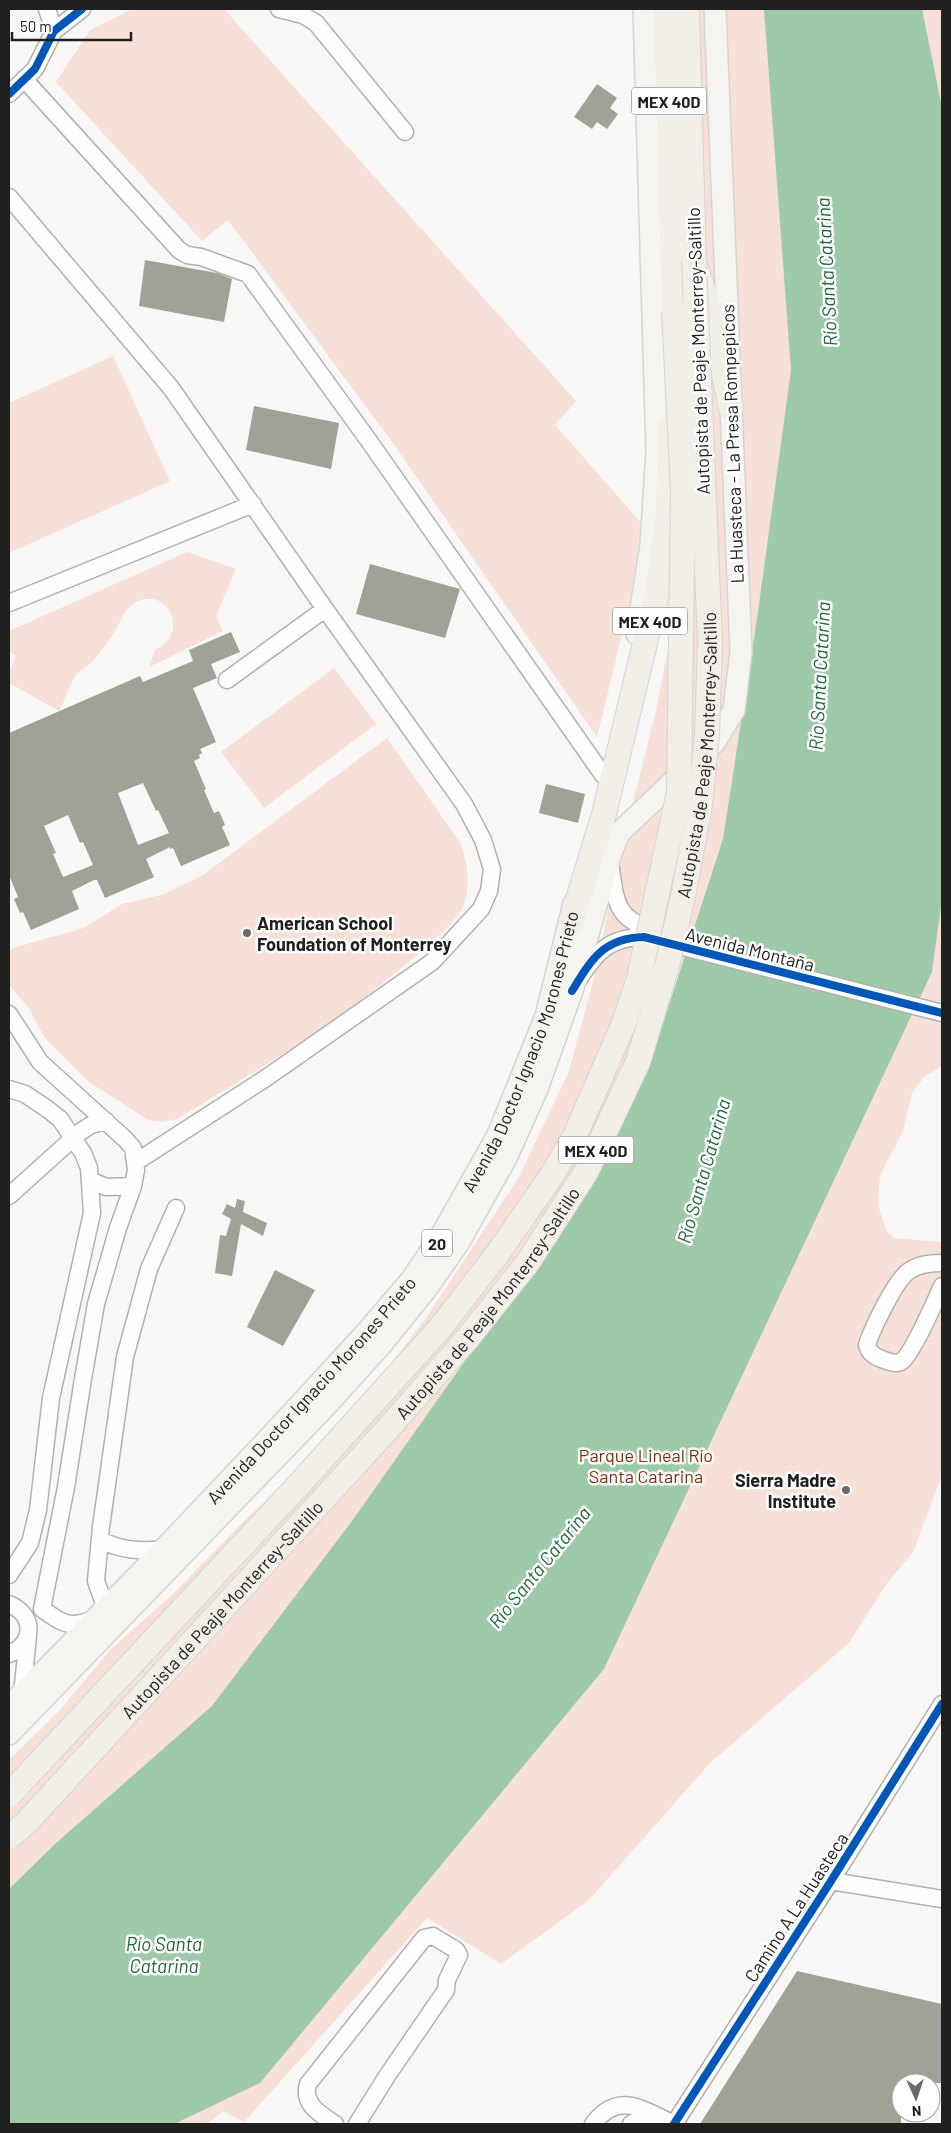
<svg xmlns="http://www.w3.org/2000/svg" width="951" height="2133" font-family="Barlow,sans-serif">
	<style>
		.green { fill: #f7e0d7 }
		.water { fill: #9ecaaa }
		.building { fill: #9fa397; fill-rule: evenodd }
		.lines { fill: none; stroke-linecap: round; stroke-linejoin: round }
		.minor-casing { stroke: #b2b1b0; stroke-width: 19 }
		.major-casing { stroke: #d4d4d3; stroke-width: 24 }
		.highway-casing { stroke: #d4d4d3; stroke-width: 26 }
		.minor { stroke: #fefefe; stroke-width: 16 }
		.major { stroke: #f6f4f1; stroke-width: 21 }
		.highway { stroke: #f2eee8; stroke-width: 24 }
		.highway-bridge-casing { stroke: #d4d4d3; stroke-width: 26; stroke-linecap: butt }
		.highway-bridge { stroke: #f2eee8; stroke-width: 24 }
		.cycleway-casing { stroke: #fff; stroke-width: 11 }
		.cycleway { stroke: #0057b8; stroke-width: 8 }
		.poi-dot { fill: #6c6b6a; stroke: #fff; stroke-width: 2 }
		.labels { text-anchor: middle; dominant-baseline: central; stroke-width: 5; stroke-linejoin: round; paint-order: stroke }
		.shield { fill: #fff; stroke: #636362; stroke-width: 1 }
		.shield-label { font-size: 16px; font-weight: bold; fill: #20201f }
		.street-label { font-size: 18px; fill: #20201f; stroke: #fff }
		.poi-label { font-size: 18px; font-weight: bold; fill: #20201f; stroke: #fff; text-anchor: start }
		.park-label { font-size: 18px; fill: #802f08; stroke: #fff }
		.water-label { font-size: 19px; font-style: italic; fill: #20653b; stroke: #fff }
	</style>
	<rect width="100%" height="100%" fill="#f8f7f6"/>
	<path class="green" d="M133 9H224L576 401 555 425 642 524 630 601 597 737 395 446 228 220 202 241 56 82 90 30Z
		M664 9H942V1066L924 1077 912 1093 903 1131 880 1175 878 1205 887 1232 894 1238 942 1242V1475L913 1552 885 1586 849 1643 710 1763 589 1900 501 1964 427 1918 244 2122 223 2111 207 2124H9V1760L61 1709 110 1650 174 1593 245 1520 294 1474 369 1392 426 1318 519 1177 569 1071 599 959 612 887 656 711 680 586Z
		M113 356 170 481 9 553V403Z
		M187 552 236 569 216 616 223 631 149 667 155 650C190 634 169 588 138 601 124 607 121 623 113 634 107 643 100 653 93 661 88 667 79 670 75 676 69 687 65 700 59 711L9 683V671L16 656 9 651V631Z
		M334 668 376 724 264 808 221 752Z
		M387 738 461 844C467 863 471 884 464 904 455 924 434 940 418 954 345 1018 260 1069 177 1119L161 1122 148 1120 89 1082 45 1038 28 1007 9 985V951L16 947 84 928 122 904 162 895 203 875Z"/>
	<path class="water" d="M764 9H922L942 107V899L932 972 604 1669 260 2083 174 2124H9V1889L55 1844 212 1706 352 1521 558 1229 655 1048 723 839 757 619 791 370Z"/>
	<path class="building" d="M597 84 617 98 610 108 618 114 607 129 597 122 592 129 574 117Z
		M145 260 217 273 232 279 224 322 139 306Z
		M254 406 339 423 331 469 246 450Z
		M370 564 460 589 445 638 356 614Z
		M231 632 240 652 211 664 217 678 193 688 216 742 200 749 202 753 199 755 200 758 194 761 206 789 204 790 214 813 219 811 225 825 222 827 230 845 181 866 173 848 170 849V847L146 859 154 877 105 898 97 880H94L72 891 79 909 31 930 23 912 20 913 14 899 18 897 9 875V733L140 676 143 682 193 661 189 650ZM143 783 156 811 158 810 169 833 138 845 118 793ZM68 815 80 843 83 842 93 865 63 877 53 854 56 853 44 826Z
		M546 784 585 794 578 823 539 813Z
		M237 1199 245 1201 243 1212 267 1223 263 1236 241 1224 232 1276 215 1273 220 1235 226 1236 231 1219 222 1214 227 1204 235 1208Z
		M275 1270 315 1290 283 1346 247 1327Z
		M797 1971 942 2004V2083H901V2124H700Z"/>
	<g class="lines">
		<g class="minor-casing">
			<path id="minor" d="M47 9 54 31
				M279 9 303 15 316 23 405 132
				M24 79 179 250 187 255 201 257 248 274 369 441 603 775
				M9 94 35 69 54 31 82 9
				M9 197 171 388 325 609 464 804 483 840 492 869 489 891 481 909 432 962 266 1078 136 1162
				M9 603 253 504
				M227 680 325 609
				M610 862C616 902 614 920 659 932
				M579 979C596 952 610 937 644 937L942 1013
				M9 1014 40 1062 125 1139 133 1148 136 1170 133 1186 118 1228 96 1304 83 1379 66 1487 42 1609C63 1624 70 1629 94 1619
				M9 1089 25 1094 46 1108 60 1119 83 1153 89 1168 92 1213 51 1398 38 1510 30 1543 9 1575
				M90 1180 106 1187 133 1186
				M9 1196 80 1132 91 1125 106 1121
				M942 1263C931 1263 918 1264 909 1271 896 1279 872 1329 867 1345 869 1354 876 1357 884 1360 890 1362 896 1365 902 1361 912 1354 936 1300 942 1286
				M100 1540C121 1550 140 1552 164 1549
				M9 1604C35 1615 35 1643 9 1654
				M106 1609 96 1581 101 1527 125 1357 149 1269 176 1208
				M22 1694 28 1636
				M831 1881 942 1899
				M335 2124C320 2114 302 2104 308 2084L424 1938 433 1936 456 1950 459 1955 447 1980 446 1990 387 2076 357 2124
				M593 2124C619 2090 643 2110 674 2124
				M631 2124C637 2119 644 2121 650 2124
				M674 2124 831 1881 942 1704"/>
		</g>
		<g class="major-casing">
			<g id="major">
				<path d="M637 634 651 545 657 451 644 9"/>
				<path id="s1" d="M9 1707 164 1549 271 1436 365 1334 412 1279 441 1236 498 1135 546 1016 574 904"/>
				<path d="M9 1734 323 1409 381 1345 427 1288 459 1242 506 1158 537 1089 572 991 610 856 619 833 714 743 734 710 741 652 715 9"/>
			</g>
		</g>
		<g class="highway-casing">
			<path id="highway" d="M666 9 674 311 673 330
				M687 9 694 261 711 314 731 408
				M571 922 604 814 658 589 668 513 670 429"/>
		</g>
		<use href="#minor" class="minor"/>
		<use href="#major" class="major"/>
		<use href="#highway" class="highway"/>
		<g class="highway-bridge-casing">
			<g id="highway-bridge">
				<path d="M9 1795 294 1490 441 1327 498 1253 552 1175 574 1138 624 1023 639 978 679 792 683 489 674 311"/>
				<path id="s2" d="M9 1837 25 1824 384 1433 467 1339 528 1262 586 1172 638 1062 668 962 684 891 700 805 707 735 710 642 694 261"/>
			</g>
		</g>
		<use href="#highway-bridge" class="highway-bridge"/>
		<g class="cycleway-casing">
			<path id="cycleway" d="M9 94 35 69 54 31 82 9
				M572 991C591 960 603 938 644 937L942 1013
				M674 2124 831 1881 942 1704"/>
		</g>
		<use href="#cycleway" class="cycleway"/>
	</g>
	<g class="poi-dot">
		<circle cx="247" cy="933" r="5"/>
		<circle cx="846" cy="1490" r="5"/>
	</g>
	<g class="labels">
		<g class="shield">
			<rect x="631.5" y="87.5" width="75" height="27" rx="4"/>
			<rect x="612.5" y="607.5" width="75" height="27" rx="4"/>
			<rect x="558.5" y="1136.5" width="75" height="27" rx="4"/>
			<rect x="422" y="1229.5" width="30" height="27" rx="4"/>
		</g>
		<g class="shield-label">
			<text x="669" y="101">MEX 40D</text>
			<text x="650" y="621">MEX 40D</text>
			<text x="596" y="1150">MEX 40D</text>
			<text x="437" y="1243">20</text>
		</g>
		<g class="street-label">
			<text transform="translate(698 351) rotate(-92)">Autopista de Peaje Monterrey-Saltillo</text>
			<text transform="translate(732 444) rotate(-92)">La Huasteca - La Presa Rompepicos</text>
			<text stroke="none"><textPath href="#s2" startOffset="1318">Autopista de Peaje Monterrey-Saltillo</textPath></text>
			<text transform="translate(750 949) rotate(14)">Avenida Montaña</text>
			<text stroke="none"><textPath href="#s1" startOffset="842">Avenida Doctor Ignacio Morones Prieto</textPath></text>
			<text stroke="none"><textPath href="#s2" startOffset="718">Autopista de Peaje Monterrey-Saltillo</textPath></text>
			<text stroke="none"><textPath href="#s1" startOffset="438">Avenida Doctor Ignacio Morones Prieto</textPath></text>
			<text stroke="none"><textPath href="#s2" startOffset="312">Autopista de Peaje Monterrey-Saltillo</textPath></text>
			<text transform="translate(796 1907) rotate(-57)">Camino A La Huasteca</text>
		</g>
		<g class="poi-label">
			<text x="257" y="923">American School<tspan x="257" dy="21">Foundation of Monterrey</tspan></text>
			<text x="836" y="1480" text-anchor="end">Sierra Madre<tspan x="836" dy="21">Institute</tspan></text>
		</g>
		<g class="park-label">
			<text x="646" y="1455">Parque Lineal Río<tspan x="646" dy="21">Santa Catarina</tspan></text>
		</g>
		<g class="water-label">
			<text transform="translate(826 272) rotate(-93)">Río Santa Catarina</text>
			<text transform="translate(819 676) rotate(-87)">Río Santa Catarina</text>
			<text transform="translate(703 1171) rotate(-74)">Río Santa Catarina</text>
			<text transform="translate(539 1567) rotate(-51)">Río Santa Catarina</text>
			<text x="164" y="1943">Río Santa<tspan x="164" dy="22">Catarina</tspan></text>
		</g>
	</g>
	<rect width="951" height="2133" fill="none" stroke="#20201f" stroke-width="20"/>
	<g transform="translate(916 2098) rotate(177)"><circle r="24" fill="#ffffff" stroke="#a6a6a5"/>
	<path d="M0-4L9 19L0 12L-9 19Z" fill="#6c6b6a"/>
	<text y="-8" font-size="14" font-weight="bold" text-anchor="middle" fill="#20201f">N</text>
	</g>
	<path d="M12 32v8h119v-8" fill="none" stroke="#20201f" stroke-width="2.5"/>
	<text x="20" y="32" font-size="15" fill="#20201f" stroke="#ffffff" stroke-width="4" paint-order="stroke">50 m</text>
</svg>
